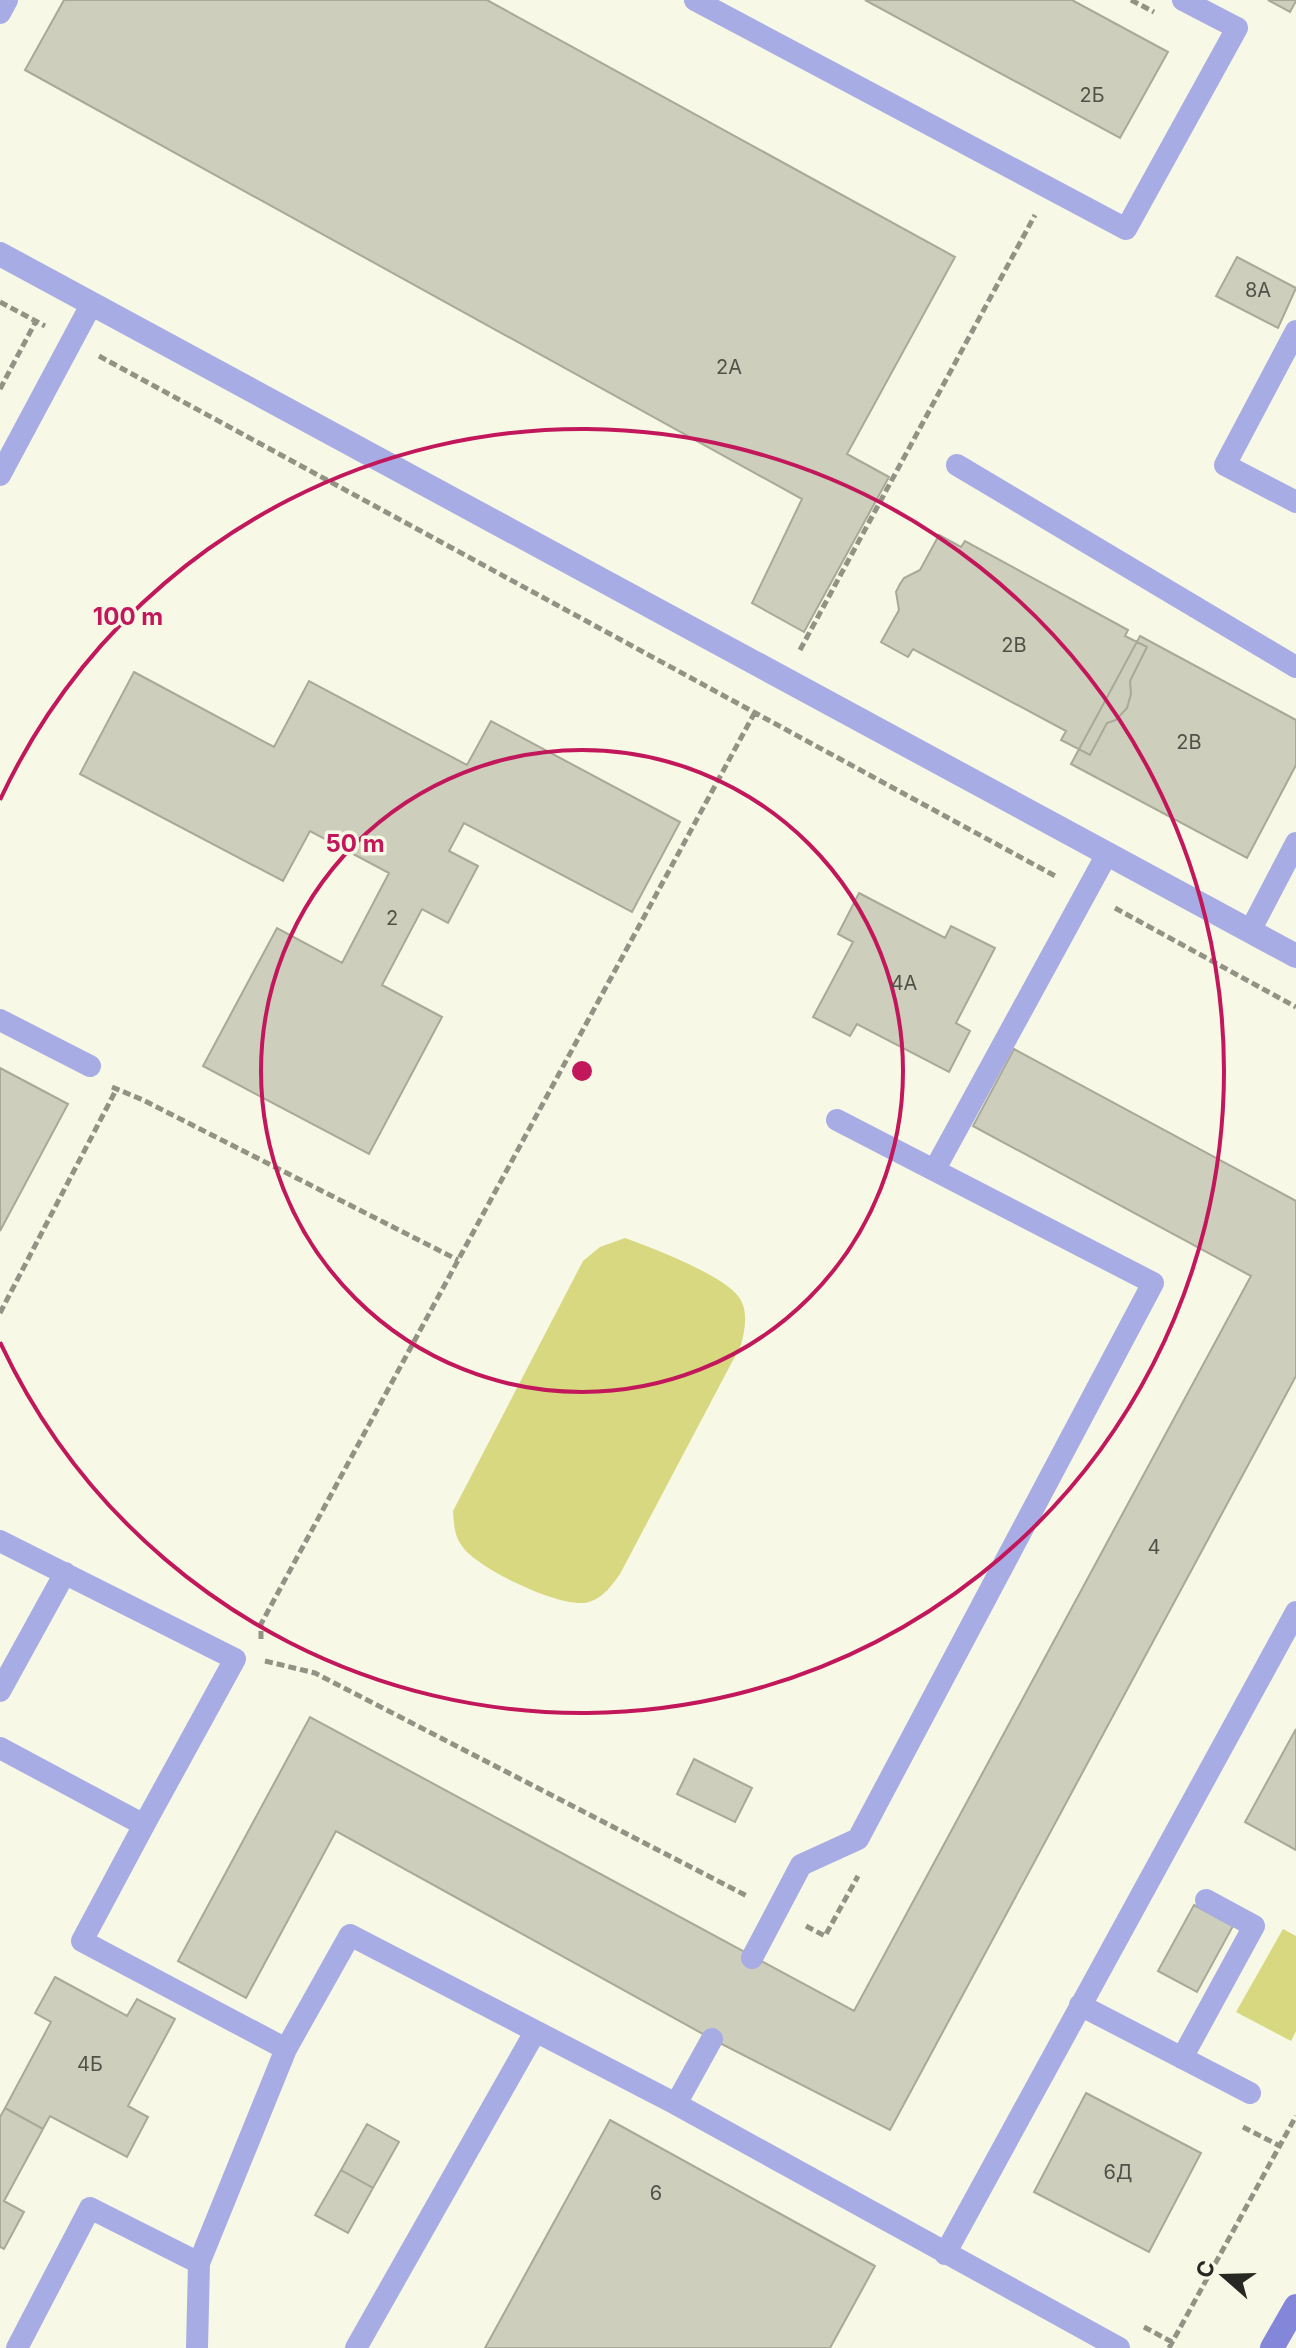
<svg xmlns="http://www.w3.org/2000/svg" width="1296" height="2348" font-family="Inter,sans-serif">
	<style>
		.green { fill: #d7d87f }
		.building { fill: #cdcebb; stroke: #a8a997; stroke-width: 2 }
		.lines { fill: none; stroke-linecap: round; stroke-linejoin: round }
		.path { stroke: #929385; stroke-width: 5; stroke-dasharray: 8 4; stroke-linecap: butt }
		.service { stroke: #a8ace5; stroke-width: 22 }
		.minor { stroke: #a8ace5; stroke-width: 24 }
		.secondary { stroke: #8486d9; stroke-width: 24 }
		.ring { fill: none; stroke: #c2185b; stroke-width: 4 }
		.labels { text-anchor: middle; dominant-baseline: central; stroke-width: 7; stroke-linejoin: round; paint-order: stroke }
		.number-label { font-size: 20px; fill: #505248 }
		.centre { fill: #c2185b; stroke: #f7f8e5; stroke-width: 4 }
		.ring-label { font-size: 24px; text-anchor: middle; font-weight: bold; fill: #c2185b; stroke: #f7f8e5; stroke-width: 7; stroke-linejoin: round; paint-order: stroke }
	</style>
	<rect width="100%" height="100%" fill="#f7f8e5"/>
	<path class="green" d="M625 1238C652 1248 721 1274 738 1296 749 1310 745 1329 741 1345L620 1574C612 1585 603 1598 589 1602 563 1610 476 1568 462 1546 454 1535 454 1524 453 1511L583 1261 600 1247Z
		M1283 1929 1296 1936V2031L1291 2041 1236 2012Z"/>
	<path class="building" d="M64 0H487L955 257 847 454 889 477 804 632 752 603 802 499 25 70Z
		M865 0H1072L1168 52 1120 138Z
		M1268 0H1296V1L1290 12Z
		M1237 257 1296 288 1278 328 1216 296Z
		M939 535 961 547 965 541 1128 630 1125 636 1147 647 1130 681 1131 694 1127 708 1116 720 1107 723 1090 755 1061 740 1066 731 913 649 908 657 881 642 899 610 896 592 900 584 904 578 920 570Z
		M1140 636 1296 720V765L1247 858 1071 764Z
		M134 672 274 747 309 681 467 765 491 721 680 822 632 912 464 823 449 851 478 866 448 923 422 909 382 985 442 1017 369 1154 203 1066 277 928 342 963 389 873 310 831 283 881 80 774Z
		M859 893 945 938 951 926 995 948 956 1023 970 1031 949 1072 857 1024 850 1036 813 1017 853 942 838 934Z
		M1014 1049 1296 1201V1376L890 2130 712 2039 336 1831 246 1998 178 1961 310 1717 854 2011 1251 1276 973 1126Z
		M0 1068 68 1104 0 1231Z
		M1296 1729V1850L1245 1822Z
		M694 1759 752 1788 735 1822 677 1794Z
		M1194 1905 1233 1926 1197 1992 1158 1971Z
		M55 1977 127 2016 137 1999 175 2019 128 2106 148 2117 127 2157 50 2116 43 2129 5 2108 51 2022 35 2013Z
		M1086 2093 1201 2153 1149 2252 1034 2192Z
		M5 2108 43 2129 4 2201 24 2212 4 2249 0 2247V2117Z
		M610 2120 875 2266 830 2348H485Z
		M367 2124 399 2142 373 2188 341 2170Z
		M341 2170 373 2188 348 2233 315 2215Z"/>
	<g class="lines">
		<path class="path" d="M1131 0 1154 12
			M0 302 45 326
			M99 356 1057 877
			M0 389 36 321
			M800 650 1035 215
			M1115 908 1296 1007
			M112 1087 143 1100 458 1260
			M0 1313 116 1090
			M261 1639V1624L755 712
			M265 1661 315 1673 747 1896
			M806 1926 825 1936 858 1876
			M1243 2127 1280 2146
			M1144 2327 1172 2342
			M1169 2348 1296 2116"/>
		<path class="service" d="M695 0 1126 229 1237 28 1183 0
			M0 13 7 0
			M1296 331 1225 465 1296 502
			M957 465 1296 667
			M0 475 91 305
			M1250 931 1296 843
			M0 1020 90 1066
			M935 1169 1107 854
			M0 1541 235 1659 144 1825
			M0 1691 65 1573
			M0 1748 144 1825 82 1941 286 2049 350 1935 676 2104 1119 2348
			M752 1958 801 1865 858 1839 1153 1283 837 1120
			M1080 2005 1250 2093
			M1182 2058 1254 1926 1206 1900
			M676 2104 712 2039
			M945 2254 1296 1612
			M17 2348 90 2208 199 2263
			M197 2348 199 2263 286 2049
			M356 2348 535 2032"/>
		<path class="minor" d="M0 254 1296 956"/>
		<path class="secondary" d="M1272 2348 1296 2306"/>
	</g>
	<g class="ring">
		<circle cx="582" cy="1071" r="321"/>
		<path d="M0 800A642 642 0 1 1 0 1342"/>
	</g>
	<g class="labels">
		<g class="number-label">
			<text x="1092" y="95">2Б</text>
			<text x="1258" y="290">8А</text>
			<text x="729" y="367">2А</text>
			<text x="1014" y="645">2В</text>
			<text x="1189" y="742">2В</text>
			<text x="392" y="918">2</text>
			<text x="904" y="983">4А</text>
			<text x="1154" y="1547">4</text>
			<text x="90" y="2064">4Б</text>
			<text x="1118" y="2172">6Д</text>
			<text x="656" y="2193">6</text>
		</g>
	</g>
	<circle cx="582" cy="1071" r="12" class="centre"/>
	<g class="ring-label">
		<text x="128" y="625">100 m</text>
		<text x="355" y="852">50 m</text>
	</g>
	<g transform="translate(1224 2276) rotate(290)" stroke="#f7f8e5" stroke-width="6" paint-order="stroke">
	<path d="M0-6L14 30L0 20L-14 30Z" fill="#272821"/>
	<text y="-12" font-size="22" font-weight="bold" text-anchor="middle" fill="#272821">С</text>
	</g>
</svg>
